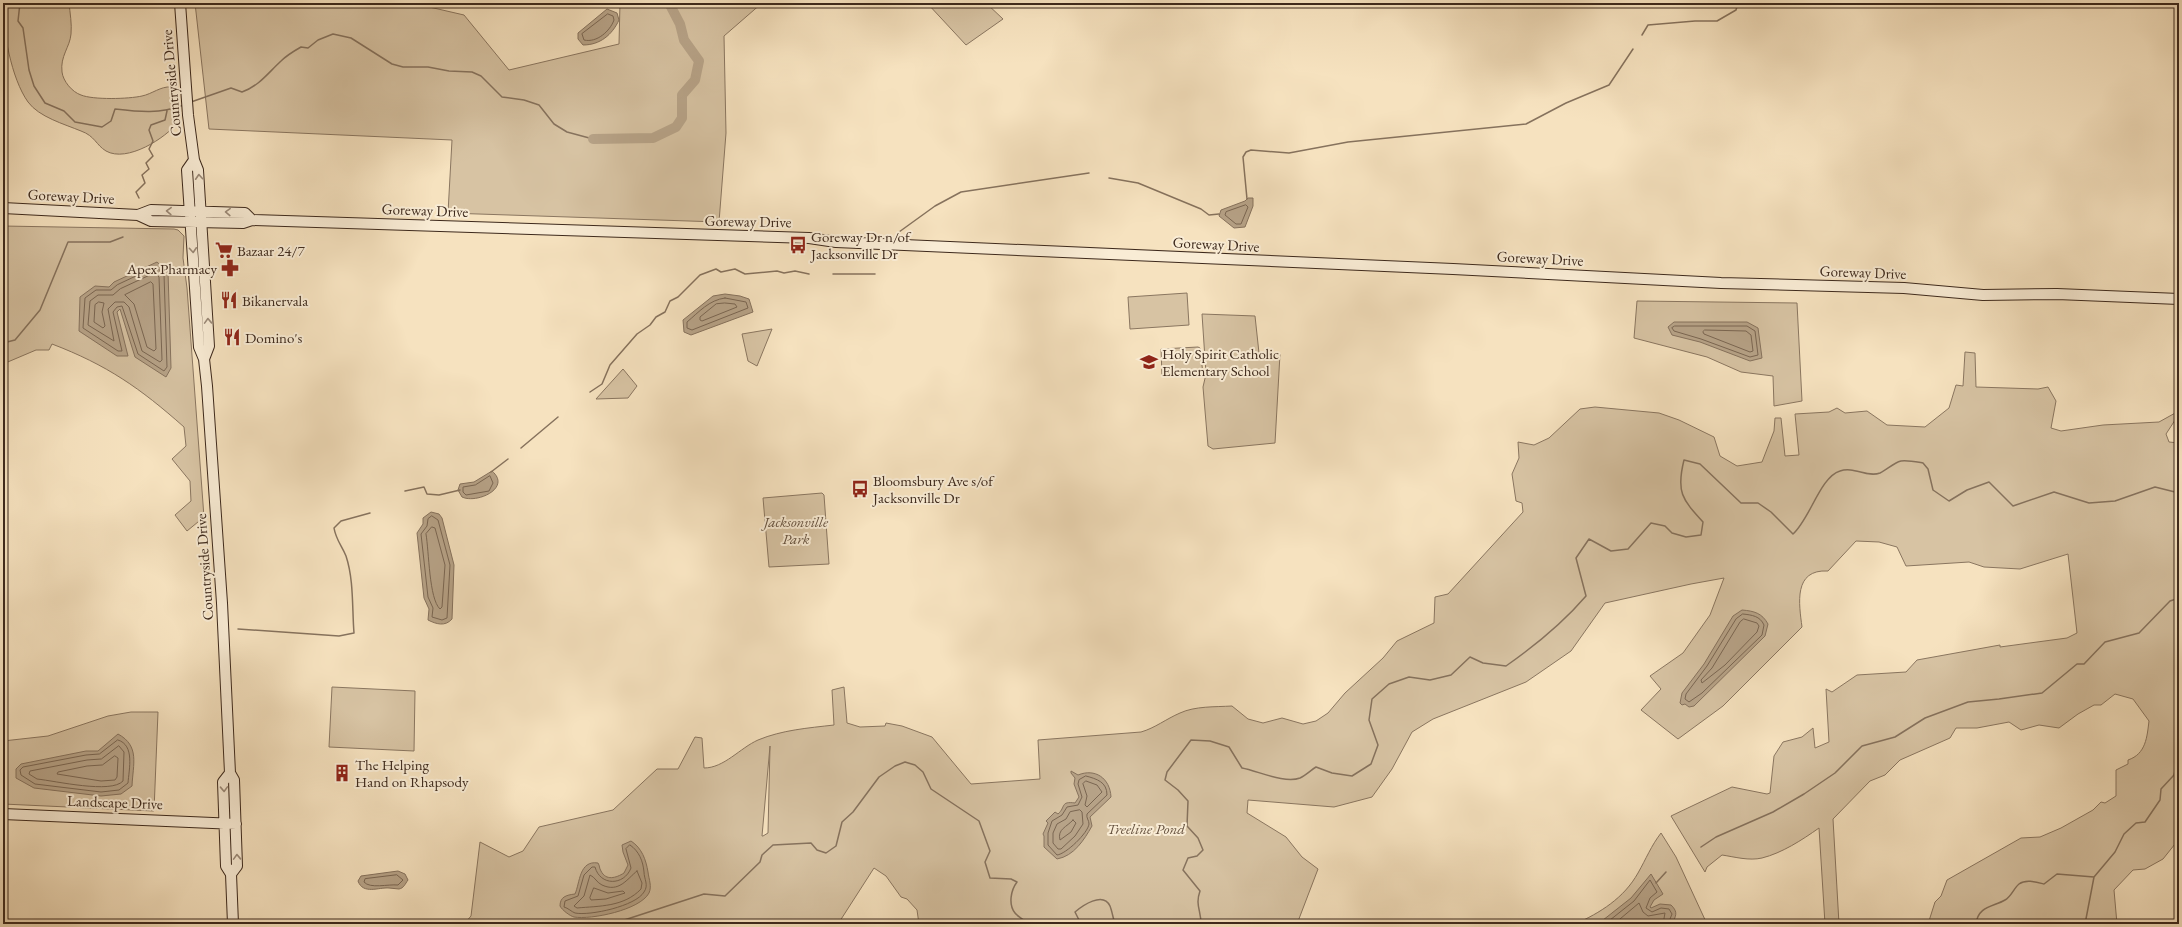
<svg xmlns="http://www.w3.org/2000/svg" width="2182" height="927" font-family="'EB Garamond',serif">
	<style>
		.green { fill: #d7c3a3; stroke: #8a7660; fill-rule: evenodd }
		.water { fill: #b7a388; stroke: #86725d }
		.lines { fill: none; stroke-linecap: round; stroke-linejoin: round }
		.shore { stroke: #7a6652; stroke-width: 1 }
		.stream { stroke: #86725d; stroke-width: 1.5 }
		.river { stroke: #b7a388; stroke-width: 10 }
		.secondary-casing { stroke: #3d291c; stroke-width: 12 }
		.secondary { stroke: #f9ecd5; stroke-width: 10 }
		.oneway { stroke: #9b8a78 }
		.labels { text-anchor: middle; dominant-baseline: central; stroke-width: 4; stroke-linejoin: round; paint-order: stroke }
		.street-label { font-size: 15px; fill: #3d291c; stroke: #f9ecd5 }
		.poi-label { font-size: 15px; fill: #3d291c; stroke: #f9ecd5; text-anchor: start }
		.park-label { font-size: 15px; font-style: italic; fill: #64503e; stroke: #f9ecd5 }
	</style>
	<rect width="100%" height="100%" fill="#f6e2bf"/>
	<filter id="stains"><feTurbulence type="fractalNoise" baseFrequency=".005" numOctaves="4"/><feColorMatrix values="0 0 0 0 .2 0 0 0 0 .09 0 0 0 0 .02 0 0 0 .5 -.17"/></filter>
	<radialGradient id="worn" r=".72"><stop offset=".6" stop-color="#630" stop-opacity="0"/><stop offset="1" stop-color="#630" stop-opacity=".3"/></radialGradient>
	<path class="green" d="M3 3H69C70 13 72 24 71 34 70 47 60 56 62 72 63 81 72 92 81 95 93 100 129 99 142 96 152 94 161 86 171 87L176 105 178 122C166 138 127 163 106 151 96 145 95 136 81 131 64 124 39 117 28 102 11 78 3 31 3 3Z
		M195 3H412L464 15 509 70 619 44 620 3H762L724 36 726 133 719 222 448 213 452 140 209 129Z
		M927 3H986L1003 19 966 45Z
		M3 226 174 229 178 230 184 236 183 258 187 288 204 517 187 531 175 515 191 501 190 481 172 459 186 446 184 427C140 388 107 365 52 344L49 350H36L3 364Z
		M1187 293 1189 325 1130 329 1128 297Z
		M1637 301 1797 303 1802 401 1774 406 1773 376 1741 372 1707 357 1634 338Z
		M1202 314 1255 316 1259 353 1280 354 1275 443 1213 449 1208 446 1203 387 1206 374Z
		M772 329 757 366 748 361 742 334Z
		M1198 347 1200 348 1203 374 1162 376 1161 349Z
		M1965 352 1975 353 1976 387 2038 389 2048 387 2056 401 2051 428 2061 431 2103 425 2159 422 2177 412 2179 414 2166 434 2169 442 2179 443V839L2163 859 2145 869 2133 870 2114 890 2117 924H1928L1935 902 1941 896 1947 880 2021 838 2040 837 2061 828 2093 810 2101 802 2105 803 2116 796V770L2128 764V760C2146 754 2147 737 2149 721L2133 699 2115 694 2101 705H2094L2078 714 2059 728 2039 725 2021 730 2009 722 1977 728H1956L1950 738 1900 760 1885 775 1870 781 1833 819 1839 924H1825L1819 828C1802 840 1782 853 1762 858 1749 861 1735 857 1722 855L1707 867 1705 872 1671 816 1732 787 1767 794 1770 793 1774 756 1783 742 1802 737 1813 728 1815 748 1829 742 1826 689 1832 692 1857 675 1906 672 1917 660 2000 645V647L2067 638 2077 633 2068 554 2020 569 1984 567 1969 562 1906 566 1897 547 1879 542 1856 541 1828 571C1793 569 1799 604 1802 627L1723 706 1678 739 1641 710 1661 689 1650 676 1683 653 1710 615 1724 578 1691 584 1605 603 1571 651 1526 682 1433 719 1412 732 1392 769 1372 797 1334 807 1248 800 1247 813 1286 837 1302 857 1318 869 1297 924H919L917 910 907 899 901 897 886 876 874 868 838 924H464L471 916 480 842 509 857 523 851 539 827 613 810 657 769H678L695 737 702 738 704 768C724 768 740 748 758 740 782 730 808 728 834 725L832 690 844 687 847 723 860 727 885 726 886 723 902 726 932 737 971 784 1040 779 1038 740 1141 732C1155 728 1166 719 1180 713 1195 706 1215 707 1232 706L1248 719 1263 723 1282 718 1303 724 1316 721 1328 713 1345 693 1383 658 1397 641 1434 623 1435 597 1448 594 1523 512 1522 503 1516 501 1512 474 1519 458 1518 442 1534 445 1549 438 1580 409 1595 407 1659 413 1679 420 1714 437 1720 456 1737 466 1762 462 1774 431 1775 418H1781L1785 456 1799 455 1795 414 1829 412 1837 408 1845 413 1867 411 1887 425 1925 427 1949 408 1956 385 1963 386ZM770 746 768 833 763 836H762Z
		M623 369 637 386 628 398 596 399Z
		M822 493 824 495 829 564 769 567 763 498Z
		M332 687 415 691 414 751 329 747Z
		M131 712H158L154 811 3 804V741L48 736 108 716Z
		M1661 833 1676 857 1707 924H1575C1600 913 1624 898 1638 873 1646 859 1651 846 1661 833Z"/>
	<path class="water" d="M607 9 617 13 619 20C612 35 600 45 583 45L578 39V33Z
		M1248 198H1253V206L1245 227 1234 228 1219 216 1221 210 1245 201Z
		M157 262 168 272 171 368 166 377 135 357 120 309 117 312 128 356H117L79 331 80 297 95 286 109 287 114 282Z
		M725 294 740 296 749 299 753 312 691 335 684 332 683 320 713 296Z
		M1674 322H1747L1758 328 1762 358 1750 361 1700 342 1672 335 1668 327Z
		M492 471C512 488 477 504 462 497L458 490 460 484 474 482Z
		M431 512 439 514 442 518 454 565 452 619C445 627 436 624 428 620L429 609 424 598 417 533 423 524V518Z
		M1742 610C1754 611 1762 613 1768 624L1765 636 1694 706 1689 707 1685 704 1682 705 1680 703 1682 693 1704 664 1733 616Z
		M118 734C140 746 133 764 132 786L121 794 101 796 34 788 16 778V769L21 764 86 751H98Z
		M1071 771 1078 775C1095 768 1110 778 1111 797L1090 817 1092 826C1084 840 1074 856 1057 859L1044 847V836L1043 834 1048 823 1046 821 1055 812 1058 814C1066 807 1060 801 1075 803L1079 797 1074 784 1075 778 1071 773Z
		M631 841C642 848 646 860 648 872 649 880 652 886 649 893 640 910 591 920 574 917 570 916 562 910 560 906 560 897 566 895 575 894 580 883 579 860 598 863 600 866 599 868 601 871 606 881 616 878 624 873L628 865 623 852 622 845Z
		M398 871 405 874 408 880C405 884 404 888 399 889 396 889 392 888 389 888 379 887 363 895 358 881L361 876Z
		M1651 874 1663 894 1654 900 1650 907 1651 908 1660 904 1671 905C1677 911 1677 914 1673 922 1664 925 1656 921 1648 924H1598L1631 898Z"/>
	<g class="lines">
		<path class="shore" d="M608 14 613 16 614 20C610 31 597 43 584 40L582 34Z
			M1246 205 1248 207 1241 224H1236L1225 215 1226 212Z
			M156 267 164 274 167 367 164 371 138 354 122 306 117 307 113 312 122 351H118L83 328 85 298 96 290H111L117 285Z
			M155 273 159 277 162 360 160 362 142 351 129 307 124 302H115L108 309 114 341 88 325 90 301 98 295H113L120 289Z
			M151 282 153 284 156 349 154 351 147 347 134 304 125 295Z
			M725 298 746 302 748 308 692 330 687 328V322C699 312 709 300 725 298Z
			M99 302 104 303 102 312 105 326 103 328 94 322 95 305Z
			M725 303 735 304 737 307 702 321 700 320V317L716 304Z
			M1675 326H1747L1755 331 1758 355 1750 357 1701 339 1674 331 1672 328Z
			M1705 330 1746 331 1751 335 1753 351 1750 352 1704 334 1703 332Z
			M490 476 493 483 489 491 466 495 463 492V487L475 485Z
			M432 516 438 520 450 565 447 618 442 620 432 617 433 608 428 597 421 534 427 526 428 519Z
			M432 527 435 528 445 565 442 607 440 609C429 599 429 551 426 534Z
			M1743 614C1752 615 1760 616 1764 625L1762 635 1702 693 1689 702 1685 699 1686 694 1707 666 1736 619Z
			M1744 619 1757 623 1759 626 1757 632 1725 665 1702 683 1701 680 1712 668 1740 622Z
			M118 740C135 745 129 769 128 783L119 790 101 792 35 784 21 775 20 770 23 767 86 755 99 754Z
			M119 746 124 752 123 781C111 794 56 781 37 779L29 774 30 771 87 760 101 759Z
			M115 756 118 758 117 777 115 780 101 781 57 774 58 772 87 766 102 765Z
			M1086 776C1097 779 1107 782 1107 795L1087 814C1086 818 1089 820 1089 824 1088 833 1066 854 1057 855L1048 845V833L1052 821 1062 815 1067 807 1078 805 1082 797 1078 784 1079 780Z
			M1086 781 1097 785 1102 792 1087 807 1085 805 1087 796 1083 784Z
			M1080 810 1082 812 1083 824 1075 836 1061 849H1058L1053 843V833L1057 824 1066 819 1070 812Z
			M1073 820 1076 823 1071 832 1060 840C1057 829 1067 827 1073 820Z
			M630 845C639 851 643 861 644 872 644 879 649 885 644 892 636 906 590 916 575 913 572 912 568 908 564 907L565 901 578 896 584 875 592 867H595C600 886 624 886 631 868L626 849Z
			M637 871 642 883 641 889C624 907 599 906 577 908L574 906 584 896 590 875C595 877 597 883 602 885 619 893 627 879 637 871Z
			M397 875 403 880 398 885C388 884 370 889 364 882L365 879Z
			M594 888 608 893 623 891 625 893 606 899 591 900 590 898Z
			M1605 924 1634 901 1650 880 1657 892 1650 898 1646 908 1652 912 1661 908 1669 909 1672 914 1668 924
			M1614 924 1639 903 1643 912 1648 916 1665 913 1663 924"/>
		<path class="stream" d="M20 3 18 21 23 28 29 70 34 86 45 103 64 111 75 122 102 127 111 121 115 109C141 112 159 114 184 105
			M1642 35 1648 25 1695 21H1717L1736 10 1738 3
			M191 102 231 88 242 92C259 86 268 73 281 61 286 56 294 51 301 47L308 48 318 40 333 34 351 38 392 64 403 67H428L449 71 472 72 481 76 502 97 524 100 539 105 554 124 567 132 593 139
			M1109 178 1138 183 1201 209 1209 215 1219 214
			M139 198 136 192 145 183 142 175 149 169 146 163 153 156 149 149 153 141 149 130 151 125 165 120 167 111
			M1247 199 1243 157 1246 152 1251 150 1289 153 1348 142 1526 124 1566 103 1609 85 1633 49
			M899 232 935 206 961 192 1089 173
			M833 274H875
			M3 343 15 340 40 310 68 242H110L123 237
			M590 392 602 384 610 365 637 334 650 325 656 317 665 312 670 301 678 297 700 275 716 269 721 272 735 269 745 274 777 271 784 273 795 271 809 274
			M521 448 558 417
			M491 472 508 459
			M405 491 424 487 427 494 439 495 460 490
			M238 629 339 636 354 633C352 609 354 580 346 556 342 546 336 540 334 528L341 521 370 513
			M1701 847 1716 837 1773 812 1804 794 1835 773 1862 746 1895 737 1925 718 1968 702 1999 699 2042 693 2077 664H2084L2105 642 2139 633 2170 601 2179 598
			M1656 883 1666 872
			M612 924 704 894 725 896 760 862 762 855 773 845 811 843 817 850 826 853 836 846 842 822 853 812 879 777 895 766 905 762 915 765 923 772 931 789 979 821 990 851 985 862 990 878 1011 879 1017 882C1011 890 1008 904 1015 913 1018 917 1024 919 1027 924
			M1081 924 1075 912C1082 906 1103 891 1110 906 1112 911 1113 918 1115 924
			M1201 924C1201 910 1195 905 1200 891L1183 870 1188 858 1197 856 1203 850 1198 838 1187 826 1188 801 1178 790 1165 780 1167 772 1191 740 1210 741 1229 747 1242 768C1258 771 1285 784 1300 778 1306 775 1311 770 1316 767L1332 773 1352 776 1371 764 1378 745 1369 720 1372 699 1389 684 1409 677 1430 680 1451 675 1470 657 1483 663 1506 666C1536 645 1562 624 1586 596L1576 558 1589 539 1611 551 1628 549 1651 523 1665 526 1672 533 1686 537 1701 535 1703 522C1682 499 1676 492 1684 460L1700 464 1741 503H1758L1771 512 1793 534C1810 519 1820 477 1840 471 1854 466 1867 478 1880 473 1887 470 1893 463 1901 461 1907 460 1917 462 1923 463L1928 469 1933 490 1949 501 1967 490 1989 482 2013 506 2054 492 2089 503 2115 501 2155 487 2179 493
			M1976 924C1978 906 1993 907 2005 900 2011 897 2014 888 2019 884 2026 879 2036 882 2044 884L2057 874 2094 877
			M2085 924 2094 877 2115 852 2124 834 2136 823 2145 822 2160 800 2161 789 2174 775 2179 756"/>
		<path class="river" d="M593 139 653 138 676 127 682 118V95L695 80 699 61 684 40 680 24 669 3"/>
		<g class="secondary-casing">
			<path id="secondary" d="M180 3 188 115 194 160 198 170 209 346 204 359
				M194 160 187 170 199 347 204 359 207 386 222 603 230 773 234 780 237 866 231 874
				M3 208 138 215 151 221 243 223 252 220 809 238 836 242 1453 269 1721 283 1904 288 1983 295 2057 294 2179 299
				M138 215 151 210 245 213 252 220
				M230 773 223 782 226 866 231 874 233 924
				M3 814 236 824"/>
		</g>
		<use href="#secondary" class="secondary"/>
	</g>
	<defs><path id="oneway-chevron" d="M-2-3.5L2.5 0L-2 3.5" fill="none" stroke-width="1.6" stroke-linecap="round" stroke-linejoin="round"/></defs>
	<g class="oneway">
		<use href="#oneway-chevron" transform="translate(199 177) rotate(-94)"/>
		<use href="#oneway-chevron" transform="translate(169 211) rotate(-178)"/>
		<use href="#oneway-chevron" transform="translate(228 212) rotate(-178)"/>
		<use href="#oneway-chevron" transform="translate(193 250) rotate(86)"/>
		<use href="#oneway-chevron" transform="translate(208 321) rotate(-92)"/>
		<use href="#oneway-chevron" transform="translate(224 789) rotate(88)"/>
		<use href="#oneway-chevron" transform="translate(237 857) rotate(-92)"/>
	</g>
	<defs>
		<g id="bus-bare" transform="scale(1.38)"><path d="M-5-6H5V4H4V6H2V4H-2V6H-4V4H-5ZM-3.5-4V0h7V-4ZM-3.5 1.2v1.5H-2V1.2ZM2 1.2v1.5H3.5V1.2Z" fill="#8f2418" stroke="#f9ecd5" stroke-width="2.5" paint-order="stroke"/></g>
		<g id="supermarket-bare" transform="scale(1.38)"><path d="M-6-5.5h2.5l.6 2H6L4.5 2H-2.5L-4.4-4H-6ZM-1.5 3.2a1.3 1.3 0 1 0 .1 0ZM3 3.2a1.3 1.3 0 1 0 .1 0Z" fill="#8f2418" stroke="#f9ecd5" stroke-width="2.5" paint-order="stroke"/></g>
		<g id="pharmacy-bare" transform="scale(1.38)"><path d="M-2-6h4v4h4v4h-4v4h-4v-4h-4v-4h4Z" fill="#8f2418" stroke="#f9ecd5" stroke-width="2.5" paint-order="stroke"/></g>
		<g id="restaurant-bare" transform="scale(1.38)"><path d="M-5-6h1v4h1v-4h1v4h1v-4h1v5L-1.5 .5V6h-2V.5L-5-1ZM5-6V6H3V1.5H1.5Q1.5-4 5-6Z" fill="#8f2418" stroke="#f9ecd5" stroke-width="2.5" paint-order="stroke"/></g>
		<g id="school-bare" transform="scale(1.38)"><path d="M0-5L7-2L0 1L-7-2ZM-4 1L0 2.5L4 1V4Q0 6-4 4Z" fill="#8f2418" stroke="#f9ecd5" stroke-width="2.5" paint-order="stroke"/></g>
		<g id="building-bare" transform="scale(1.38)"><path d="M-4-6H4V6H1V3H-1V6H-4ZM-2.5-4.3h1.7v1.8h-1.7ZM.8-4.3h1.7v1.8H.8ZM-2.5-1h1.7V.8h-1.7ZM.8-1h1.7V.8H.8Z" fill="#8f2418" stroke="#f9ecd5" stroke-width="2.5" paint-order="stroke"/></g>
	</defs>
	<g fill-rule="evenodd">
		<use href="#bus-bare" x="798" y="245"/>
		<use href="#supermarket-bare" x="224" y="250"/>
		<use href="#pharmacy-bare" x="230" y="268"/>
		<use href="#restaurant-bare" x="229" y="300"/>
		<use href="#restaurant-bare" x="232" y="337"/>
		<use href="#school-bare" x="1149" y="362"/>
		<use href="#bus-bare" x="860" y="489"/>
		<use href="#building-bare" x="342" y="773"/>
	</g>
	<g class="labels">
		<g class="street-label">
			<text transform="translate(171 83) rotate(-95)">Countryside Drive</text>
			<text transform="translate(71 196) rotate(3)">Goreway Drive</text>
			<text transform="translate(425 210) rotate(2)">Goreway Drive</text>
			<text transform="translate(748 221) rotate(1)">Goreway Drive</text>
			<text transform="translate(1216 244) rotate(3)">Goreway Drive</text>
			<text transform="translate(1540 258) rotate(3)">Goreway Drive</text>
			<text transform="translate(1863 272) rotate(2)">Goreway Drive</text>
			<text transform="translate(204 567) rotate(-94)">Countryside Drive</text>
			<text transform="translate(115 802) rotate(2)">Landscape Drive</text>
		</g>
		<g class="poi-label">
			<text x="811" y="236">Goreway Dr n/of<tspan x="811" dy="17">Jacksonville Dr</tspan></text>
			<text x="237" y="250">Bazaar 24/7</text>
			<text x="217" y="268" text-anchor="end">Apex Pharmacy</text>
			<text x="242" y="300">Bikanervala</text>
			<text x="245" y="337">Domino's</text>
			<text x="1162" y="353">Holy Spirit Catholic<tspan x="1162" dy="17">Elementary School</tspan></text>
			<text x="873" y="480">Bloomsbury Ave s/of<tspan x="873" dy="17">Jacksonville Dr</tspan></text>
			<text x="355" y="764">The Helping<tspan x="355" dy="17">Hand on Rhapsody</tspan></text>
		</g>
		<g class="park-label">
			<text x="796" y="521">Jacksonville<tspan x="796" dy="17">Park</tspan></text>
			<text x="1146" y="828">Treeline Pond</text>
		</g>
	</g>
	<rect width="2182" height="927" fill="none" stroke="#f6e2bf" stroke-width="16"/>
	<rect x="4" y="4" width="2174" height="919" fill="none" stroke="#3d291c" stroke-width="2"/>
	<rect x="8" y="8" width="2166" height="911" fill="none" stroke="#3d291c"/>
	<rect width="100%" height="100%" filter="url(#stains)"/>
	<rect width="100%" height="100%" fill="url(#worn)"/>
</svg>
